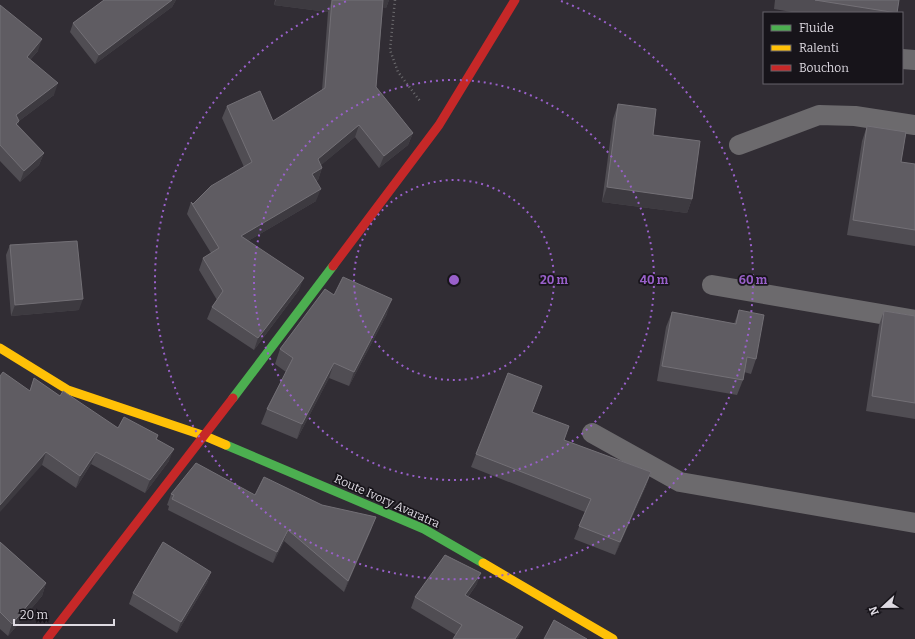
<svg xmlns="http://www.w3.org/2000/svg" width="915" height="639" font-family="Bitter,serif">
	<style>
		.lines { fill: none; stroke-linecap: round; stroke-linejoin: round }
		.path { stroke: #6c6b6e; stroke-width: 2.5; stroke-dasharray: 1 3; stroke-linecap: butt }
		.lane { stroke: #6c6a6d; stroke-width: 20 }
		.fast { stroke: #4caf50; stroke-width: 9 }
		.slow { stroke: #ffc107; stroke-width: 9 }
		.jam { stroke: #c62828; stroke-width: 9 }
		.wall { fill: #504d53 }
		.shaded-wall { fill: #3d3a40 }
		.building { fill: #5f5c62; stroke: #737076 }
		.ring { fill: none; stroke: #9960ca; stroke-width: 2; stroke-dasharray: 2 4 }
		.labels { text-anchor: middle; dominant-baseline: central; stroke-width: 3.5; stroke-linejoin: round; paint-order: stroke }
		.street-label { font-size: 12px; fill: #dedae2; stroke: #17141a }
		.centre { fill: #9960ca; stroke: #17141a; stroke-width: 2 }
		.ring-label { font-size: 12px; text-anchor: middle; font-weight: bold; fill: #9960ca; stroke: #17141a; stroke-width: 3.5; stroke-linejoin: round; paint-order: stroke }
	</style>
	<rect width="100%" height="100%" fill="#312d34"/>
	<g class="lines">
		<path class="path" d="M395 0 390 50 398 72 420 101"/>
		<path class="lane" d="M902 59 915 60
			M739 145 819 115 855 116 915 125
			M712 285 915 320
			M592 433 680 482 915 523"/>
		<path class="fast" d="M233 398 333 266
			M226 445 424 529 483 563"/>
		<path class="slow" d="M0 348 68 390 205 436 226 445
			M483 563 613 639"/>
		<path class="jam" d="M333 266 439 125 515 0
			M47 639 233 398"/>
	</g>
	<path class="wall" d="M104 0H176L172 7 95 64 70 32 73 23Z
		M275 0H389L386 8 383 7 376 87 413 133 408 145 379 168 355 137 321 165 322 168 318 180 316 181V201L248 241 299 290 254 350 207 319 212 307 217 300 199 270 203 258 211 253 187 214 191 202 193 204 244 167 222 118 227 106 273 121 322 90 328 12 274 5Z
		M775 0H899L897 13H797L774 9Z
		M0 5 38 51 30 60 54 95 19 121 18 125 44 153 39 165 20 182 0 161Z
		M618 104 653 135 692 199 687 213 602 202 613 119Z
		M867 126 901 162 915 164V246L847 235 862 141Z
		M10 245 79 310 11 316 6 255Z
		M334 295 387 314 349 386 329 378 297 439 261 424 267 409 286 372 275 364 280 349Z
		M739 310 756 359 751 374 744 372 743 380 737 395 657 381 666 327 672 312 734 324Z
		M884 311 915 316V419L866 411 879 325Z
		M34 378 60 396 118 428 158 435 157 439 169 461 145 493 91 464 76 488 42 465 30 390Z
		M532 412 564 440 651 472 646 486 615 555 574 539 585 512 471 467 476 454Z
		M171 494 255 495 322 505 372 528 344 592 284 541 273 563 168 510 169 506 167 505Z
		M0 542 46 583 42 596 8 636 0 629Z
		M211 572 207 583 177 633 129 604 133 593Z
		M477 584 468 597 519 637 456 635 411 608 415 597Z"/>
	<path class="shaded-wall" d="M172 0H176L172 7 95 64 99 55Z
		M276 0H332L328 12 274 5Z
		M382 0H389L386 8 379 7Z
		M42 39 38 51 22 68 27 57Z
		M58 83 54 95 19 121 15 132 16 115Z
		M359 125 355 137 314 171 318 159Z
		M413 133 408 145 379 168 384 156Z
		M44 153 39 165 20 182 24 171Z
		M322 168 318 180 307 186 312 174Z
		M607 187 692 199 687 213 602 202Z
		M321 189 316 201 236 248 241 236Z
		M304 278 299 290 254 350 258 338Z
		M83 299 79 310 11 316 15 305Z
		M392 299 387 314 349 386 354 372Z
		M334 363 329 378 297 439 302 424Z
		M174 449 169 461 145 493 150 480Z
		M46 452 42 465 0 512V505Z
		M96 452 91 464 76 488 80 476Z
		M651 472 646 486 615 555 620 542Z
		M376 517 372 528 344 592 348 581Z
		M288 530 284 541 273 563 277 552Z
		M211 572 207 583 177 633 181 622Z
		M481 573 477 584 461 606 465 595Z
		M46 583 42 596 8 636 12 624Z
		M523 627 519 637 518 639H515Z"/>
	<path class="building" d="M104 0H172L99 55 73 23Z
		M332 0H383L376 87 413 133 384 156 359 125 318 159 322 168 312 174 321 189 241 236 304 278 258 338 212 307 223 291 203 258 219 248 191 202 193 204 211 186 252 162 227 106 260 91 273 121 325 88Z
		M815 0H899L897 13Z
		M0 5 42 39 27 57 58 83 16 115 19 121 16 124 44 153 24 171 0 145Z
		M618 104 656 109 653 135 700 141 692 199 607 187Z
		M867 126 906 132 901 162 915 164V230L853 220Z
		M77 241 83 299 15 305 10 245Z
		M343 277 392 299 354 372 334 363 302 424 267 409 293 358 280 349 325 289 334 295Z
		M739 310 764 315 756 359 747 357 743 380 662 366 672 312 736 324Z
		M884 311 915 316V403L872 396Z
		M3 372 30 391 34 378 60 396 63 391 118 428 124 417 158 435 156 439 174 449 150 480 96 452 80 476 46 452 0 505V376Z
		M508 373 542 386 532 412 569 426 564 440 651 472 620 542 579 526 591 499 476 454Z
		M196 463 255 495 264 477 322 505 376 517 348 581 288 530 277 552 172 499 174 495 171 494Z
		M0 542 46 583 12 624 0 612Z
		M163 542 211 572 181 622 133 593Z
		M445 555 481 573 465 595 523 627 515 639H453L462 625 415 597Z
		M554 620 587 639H544Z"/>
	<g class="ring">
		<circle cx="454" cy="280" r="100"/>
		<circle cx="454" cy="280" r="200"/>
		<path d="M561 1A299 299 0 1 1 347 1"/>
	</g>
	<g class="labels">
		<g class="street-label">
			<text transform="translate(387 501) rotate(24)">Route Ivory Avaratra</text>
		</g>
	</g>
	<circle cx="454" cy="280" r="6" class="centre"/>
	<g class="ring-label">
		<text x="554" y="284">20 m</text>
		<text x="654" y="284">40 m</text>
		<text x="753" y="284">60 m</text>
	</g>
	<rect x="763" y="12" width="140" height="72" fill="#17141a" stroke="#67636a"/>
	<rect x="771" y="25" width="20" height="6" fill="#4caf50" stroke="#67636a"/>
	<text x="799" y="32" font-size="12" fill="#dedae2">Fluide</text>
	<rect x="771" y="45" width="20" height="6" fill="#ffc107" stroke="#67636a"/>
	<text x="799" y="52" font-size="12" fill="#dedae2">Ralenti</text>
	<rect x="771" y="65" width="20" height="6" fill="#c62828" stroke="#67636a"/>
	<text x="799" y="72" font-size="12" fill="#dedae2">Bouchon</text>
	<g transform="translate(883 607) rotate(248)" stroke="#17141a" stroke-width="3" paint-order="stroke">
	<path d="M0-3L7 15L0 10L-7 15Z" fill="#dedae2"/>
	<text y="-6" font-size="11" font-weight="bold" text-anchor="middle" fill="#dedae2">N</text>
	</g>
	<path d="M14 619v6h100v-6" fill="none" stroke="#dedae2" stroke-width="2"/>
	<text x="20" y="619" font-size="12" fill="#dedae2" stroke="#17141a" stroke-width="3" paint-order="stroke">20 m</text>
</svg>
